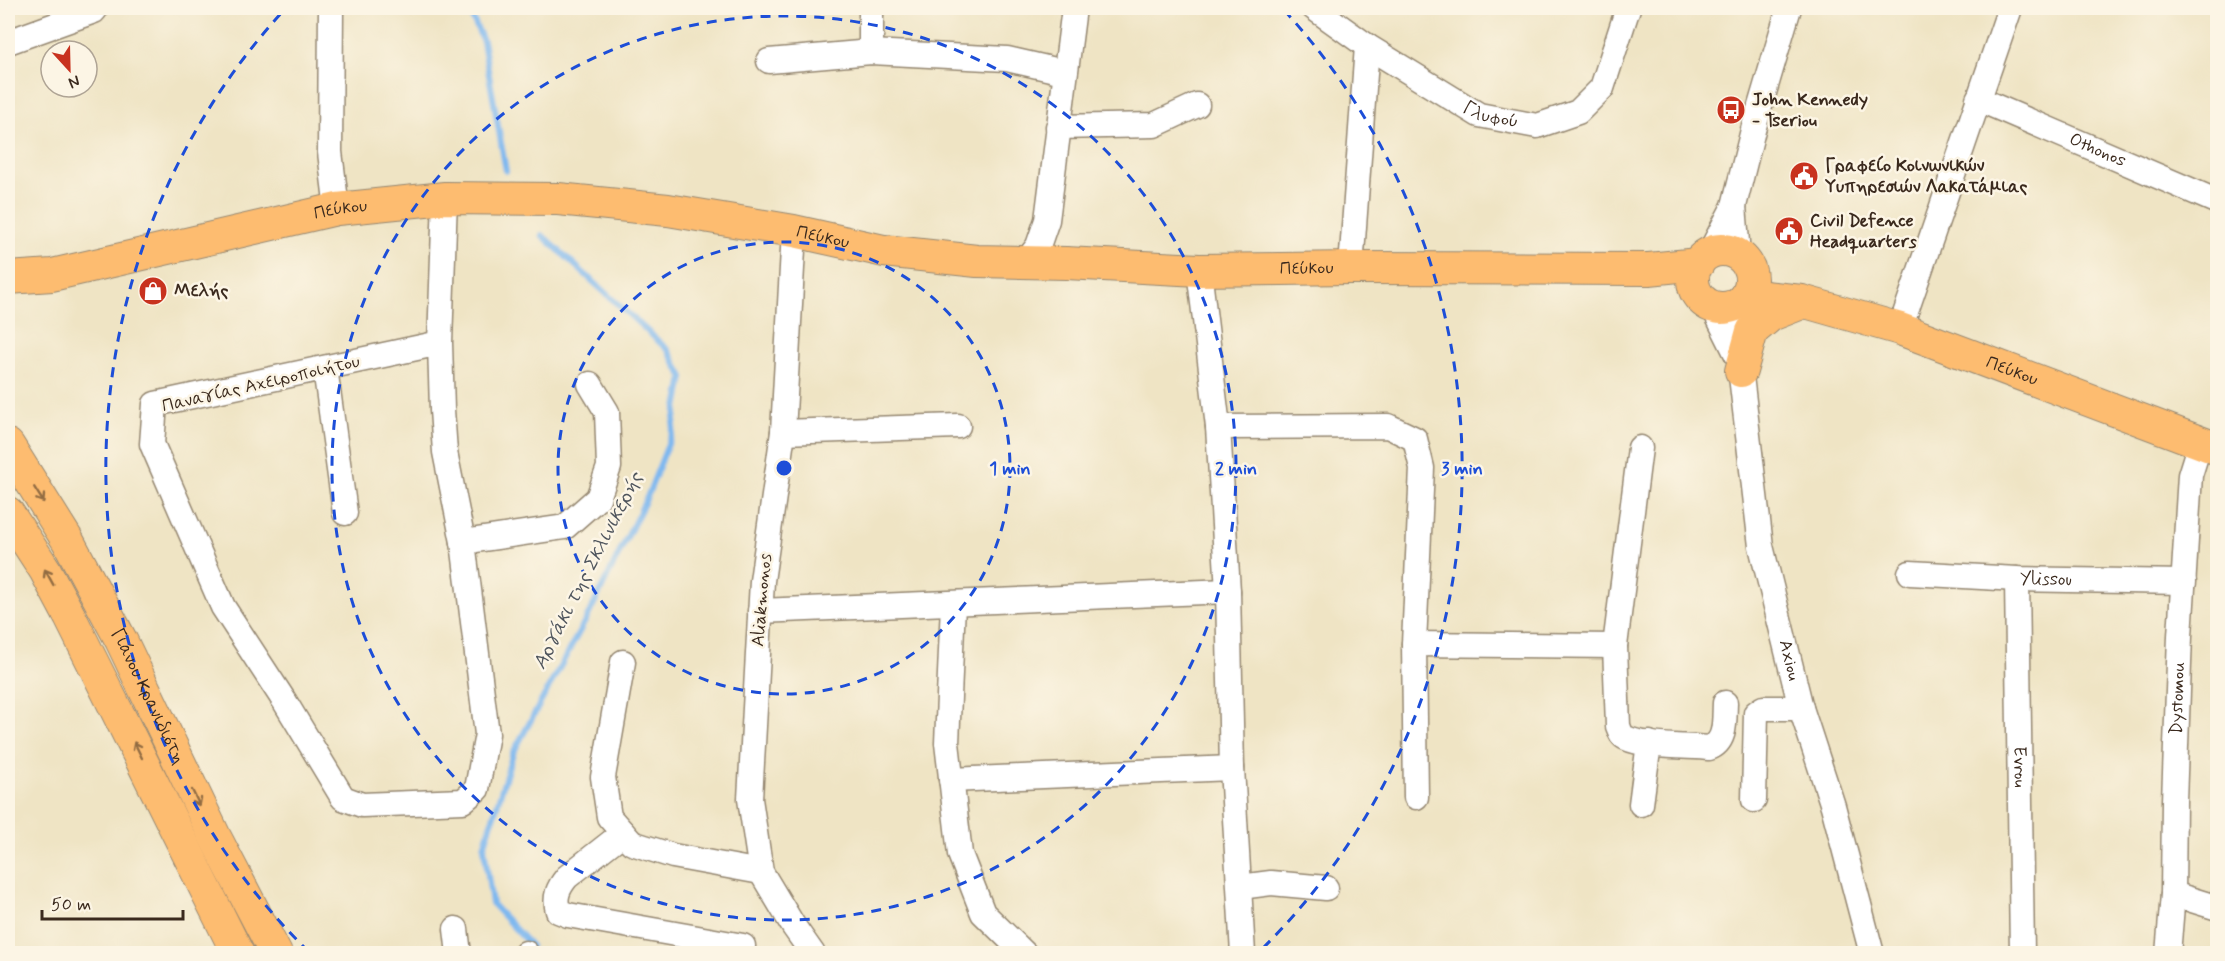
<svg xmlns="http://www.w3.org/2000/svg" width="2225" height="961" font-family="Mynerve,sans-serif">
	<style>
		.lines { fill: none; stroke-linecap: round; stroke-linejoin: round }
		.stream { stroke: #7eb8ef; stroke-width: 6 }
		.minor-casing { stroke: #958771; stroke-width: 27 }
		.major-casing { stroke: #958771; stroke-width: 34 }
		.minor { stroke: #fff; stroke-width: 24 }
		.major { stroke: #fdbc70; stroke-width: 32 }
		.oneway { stroke: #926c43 }
		.ring { fill: none; stroke: #1d4ed8; stroke-width: 3; stroke-dasharray: 10 8 }
		.labels { text-anchor: middle; dominant-baseline: central; stroke-width: 5; stroke-linejoin: round; paint-order: stroke }
		.poi-label { font-size: 18px; font-weight: bold; fill: #3b2a1e; stroke: #fcf5e5; text-anchor: start }
		.street-label { font-size: 18px; fill: #3b2a1e; stroke: #fcf5e5 }
		.water-label { font-size: 20px; font-style: italic; fill: #4f555d; stroke: #fcf5e5 }
		.centre { fill: #1d4ed8; stroke: #fcf5e5; stroke-width: 3 }
		.ring-label { font-size: 18px; text-anchor: middle; font-weight: bold; fill: #1d4ed8; stroke: #fcf5e5; stroke-width: 5; stroke-linejoin: round; paint-order: stroke }
	</style>
	<rect width="100%" height="100%" fill="#fcf5e5"/>
	<filter id="ink" filterUnits="userSpaceOnUse"><feTurbulence type="fractalNoise" baseFrequency=".0167" numOctaves="2"/><feDisplacementMap in="SourceGraphic" scale="12" xChannelSelector="R" yChannelSelector="G"/><feConvolveMatrix kernelMatrix="1 2 1 2 8 2 1 2 1" color-interpolation-filters="sRGB"/></filter>
	<filter id="wash" filterUnits="userSpaceOnUse"><feTurbulence type="fractalNoise" baseFrequency=".008" numOctaves="4" result="noise"/><feDisplacementMap in="SourceGraphic" scale="24" xChannelSelector="R" yChannelSelector="G"/><feGaussianBlur stdDeviation="1.35" result="paint"/><feColorMatrix in="noise" values="0 0 0 0 0 0 0 0 0 0 0 0 0 0 0 0 0 1.4 0 .05"/><feComposite in="paint" operator="in"/></filter>
	<g filter="url(#wash)">
		<rect width="100%" height="100%" fill="#efe4c4"/>
		<g class="lines">
			<path class="stream" d="M468 8 483 41 506 171
				M531 946 492 904 484 847 513 753 589 614 647 497 672 434 683 377 668 350 542 235"/>
		</g>
	</g>
	<g filter="url(#ink)">
		<g class="lines">
			<g class="minor-casing">
				<g id="minor">
					<path d="M331 8 330 152 337 209"/>
					<path d="M871 8V52"/>
					<path id="s1" d="M1314 8 1367 46 1479 115 1537 126 1578 112 1602 88 1628 8"/>
					<path d="M8 42 94 11 96 8"/>
					<path d="M769 61 871 52 1007 59 1064 72"/>
					<path id="s2" d="M1978 99 2218 202"/>
					<path d="M1058 127 1154 125 1197 105"/>
					<path d="M1734 206 1738 254"/>
					<path d="M794 231 783 432 762 581 750 799 761 872 794 927 813 954"/>
					<path d="M1709 254 1734 206 1753 130 1789 8"/>
					<path d="M1025 263 1038 246 1047 220 1074 8"/>
					<path d="M1351 268 1367 46"/>
					<path d="M1199 270 1218 427 1228 591 1232 768 1243 954"/>
					<path id="s3" d="M1743 299 1739 359 1761 546 1801 708 1833 806 1872 954"/>
					<path d="M1712 305 1738 357"/>
					<path d="M1900 329 2010 8"/>
					<path d="M440 343 155 404 152 444 223 607 285 702 343 798 362 805 463 801 477 789 487 734 463 542 445 452 442 410 440 343 445 198"/>
					<path d="M325 368 345 513"/>
					<path d="M1218 427 1388 426 1415 439 1422 468 1414 644 1416 797"/>
					<path d="M783 432 958 426"/>
					<path d="M1640 448 1615 646 1618 726C1620 731 1621 736 1626 738 1644 747 1688 746 1709 748 1727 742 1724 719 1725 703"/>
					<path d="M463 542 565 527 598 498 609 467 607 412 590 384"/>
					<path id="s4" d="M1910 573 2017 579 2184 582"/>
					<path id="s5" d="M2017 579 2022 954"/>
					<path d="M953 604 947 743 960 854 983 913 1025 954"/>
					<path d="M760 611 1228 591"/>
					<path d="M1414 644 1615 646"/>
					<path d="M623 662 603 777 609 817 632 843 673 856 761 872"/>
					<path d="M951 780 1232 768"/>
					<path d="M1754 800 1756 713 1763 708H1801"/>
					<path d="M1641 804 1649 743"/>
					<path d="M623 833 567 877C558 888 554 897 558 911L568 915 743 946"/>
					<path d="M1240 887 1271 883 1326 888"/>
					<path d="M2173 894 2218 908"/>
					<path d="M456 929 459 954"/>
					<path d="M526 953V954"/>
					<path id="s6" d="M2168 954 2173 894 2174 801 2180 636 2190 475 2200 443"/>
				</g>
			</g>
			<g class="major-casing">
				<g id="major">
					<circle cx="1722" cy="279" r="29"/>
					<path id="s7" d="M8 278 52 275 337 209 445 198 558 199 668 210 794 231 884 251 977 261 1066 263 1199 270 1351 268 1649 269 1698 264"/>
					<path id="s8" d="M1746 295 1802 301 1900 329 2218 449"/>
					<path d="M1741 371 1752 331 1771 315 1804 302"/>
					<path id="s9" d="M8 445 68 541 121 640 215 837 276 954"/>
					<path d="M8 513 45 570 70 617 238 954"/>
				</g>
			</g>
			<use href="#minor" class="minor"/>
			<use href="#major" class="major"/>
		</g>
		<defs><path id="oneway-shaft" d="M-6 0H5M1.5-3L5.5 0L1.5 3" fill="none" stroke-width="1.6" stroke-linecap="round" stroke-linejoin="round" transform="scale(1.5)"/></defs>
		<g class="oneway">
			<use href="#oneway-shaft" transform="translate(39 495) rotate(58)"/>
			<use href="#oneway-shaft" transform="translate(49 577) rotate(-119)"/>
			<use href="#oneway-shaft" transform="translate(138 750) rotate(-116)"/>
			<use href="#oneway-shaft" transform="translate(196 798) rotate(64)"/>
		</g>
	</g>
	<g class="ring">
		<circle cx="784" cy="468" r="226"/>
		<circle cx="784" cy="468" r="452"/>
		<path d="M309 952A678 678 0 0 1 284 10M1284 10A678 678 0 0 1 1259 952"/>
	</g>
	<defs>
		<g id="bus-disc" transform="scale(1.5)"><circle r="9.5" fill="#c8321e" stroke="#fcf5e5"/><path d="M-5-6H5V4H4V6H2V4H-2V6H-4V4H-5ZM-3.5-4V0h7V-4ZM-3.5 1.2v1.5H-2V1.2ZM2 1.2v1.5H3.5V1.2Z" fill="#fff"/></g>
		<g id="civic-disc" transform="scale(1.5)"><circle r="9.5" fill="#c8321e" stroke="#fcf5e5"/><path d="M-.6-6.5H3V-4.5H.6V-3L4-1V1h2V6H-6V1h2V-1L-.6-3ZM-1.2 2.5V6h2.4V2.5Z" fill="#fff"/></g>
		<g id="shop-disc" transform="scale(1.5)"><circle r="9.5" fill="#c8321e" stroke="#fcf5e5"/><path d="M-5-2.5h2.3a2.7 3.5 0 0 1 5.4 0H5L5.5 6h-11ZM-1.5-2.5h3a1.5 2.3 0 0 0-3 0Z" fill="#fff"/></g>
	</defs>
	<g fill-rule="evenodd">
		<use href="#bus-disc" x="1731" y="110"/>
		<use href="#civic-disc" x="1804" y="176"/>
		<use href="#civic-disc" x="1789" y="231"/>
		<use href="#shop-disc" x="153" y="291"/>
	</g>
	<g class="labels">
		<g class="poi-label">
			<text x="1752" y="100">John Kennedy<tspan x="1752" dy="21">- Tseriou</tspan></text>
			<text x="1825" y="166">Γραφείο Κοινωνικών<tspan x="1825" dy="21">Υυπηρεσιών Λακατάμιας</tspan></text>
			<text x="1810" y="221">Civil Defence<tspan x="1810" dy="21">Headquarters</tspan></text>
			<text x="174" y="291">Μελής</text>
		</g>
		<g class="street-label">
			<text stroke="none"><textPath href="#s1" startOffset="208">Γλυφού</textPath></text>
			<text stroke="none"><textPath href="#s2" startOffset="130">Othonos</textPath></text>
			<text stroke="none"><textPath href="#s7" startOffset="340">Πεύκου</textPath></text>
			<text stroke="none"><textPath href="#s7" startOffset="826">Πεύκου</textPath></text>
			<text stroke="none"><textPath href="#s7" startOffset="1312">Πεύκου</textPath></text>
			<text stroke="none"><textPath href="#s8" startOffset="278">Πεύκου</textPath></text>
			<text transform="translate(261 384) rotate(-13)">Παναγίας Αχειροποιήτου</text>
			<text stroke="none"><textPath href="#s4" startOffset="136">Ylissou</textPath></text>
			<text transform="translate(762 600) rotate(-85)">Aliakmonos</text>
			<text stroke="none"><textPath href="#s3" startOffset="366">Axiou</textPath></text>
			<text stroke="none"><textPath href="#s9" startOffset="288">Γιάνου Κρανιδιότη</textPath></text>
			<text stroke="none"><textPath href="#s6" startOffset="256">Dystomou</textPath></text>
			<text stroke="none"><textPath href="#s5" startOffset="188">Evrou</textPath></text>
		</g>
		<g class="water-label">
			<text transform="translate(588 571) rotate(-63)">Αργάκι της Σκλινικερής</text>
		</g>
	</g>
	<circle cx="784" cy="468" r="9" class="centre"/>
	<g class="ring-label">
		<text x="1010" y="474">1 min</text>
		<text x="1236" y="474">2 min</text>
		<text x="1462" y="474">3 min</text>
	</g>
	<rect width="2225" height="961" fill="none" stroke="#fcf5e5" stroke-width="30"/>
	<g transform="translate(69 69) rotate(158)"><circle r="28" fill="#fcf5e5" stroke="#afa495" stroke-width="1.5"/>
	<path d="M0-4.5L10 22L0 15L-10 22Z" fill="#c8321e"/>
	<text y="-9" font-size="16" font-weight="bold" text-anchor="middle" fill="#3b2a1e">N</text>
	</g>
	<path d="M42 910v9h141v-9" fill="none" stroke="#3b2a1e" stroke-width="3"/>
	<text x="51" y="910" font-size="18" fill="#3b2a1e" stroke="#fcf5e5" stroke-width="4.5" paint-order="stroke">50 m</text>
</svg>
